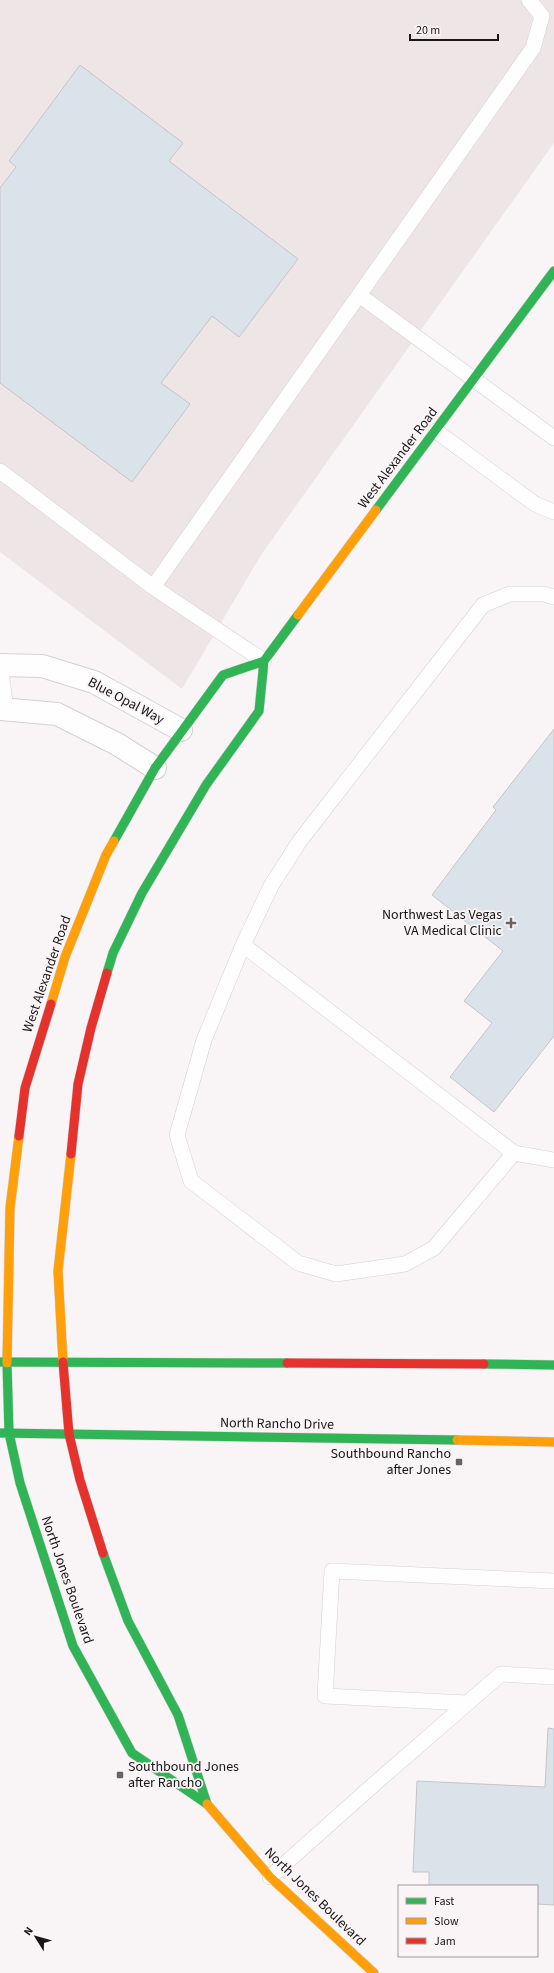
<svg xmlns="http://www.w3.org/2000/svg" width="554" height="1973" font-family="'Source Sans 3',sans-serif">
	<style>
		.built { fill: #eee5e7 }
		.building { fill: #dbe3ea; stroke: #c5c4c6 }
		.lines { fill: none; stroke-linecap: round; stroke-linejoin: round }
		.lane-casing { stroke: #d4d1d2; stroke-width: 16 }
		.street-casing { stroke: #d4d1d2; stroke-width: 24 }
		.fast-casing { stroke: #d4d1d2; stroke-width: 10 }
		.slow-casing { stroke: #d4d1d2; stroke-width: 10 }
		.jam-casing { stroke: #d4d1d2; stroke-width: 10 }
		.lane { stroke: #fefefe; stroke-width: 15 }
		.street { stroke: #fefefe; stroke-width: 22 }
		.fast { stroke: #30b455; stroke-width: 9 }
		.slow { stroke: #ff9f0a; stroke-width: 9 }
		.jam { stroke: #e5322d; stroke-width: 9 }
		.poi-dot { fill: #676465; stroke: #faf4f6; stroke-width: 1.5 }
		.labels { text-anchor: middle; dominant-baseline: central; stroke-width: 3.5; stroke-linejoin: round; paint-order: stroke }
		.street-label { font-size: 14px; fill: #181617; stroke: #faf4f6 }
		.poi-label { font-size: 14px; fill: #181617; stroke: #faf4f6; text-anchor: end }
	</style>
	<rect width="100%" height="100%" fill="#f9f5f7"/>
	<path class="built" d="M0 0H554V143L261 555 182 689 0 552Z"/>
	<path class="building" d="M80 65 183 143 169 161 298 259 239 337 212 316 161 383 190 404 132 482 0 383V188L16 167 9 161Z
		M554 729V1036L494 1112 450 1077 492 1023 464 1001 503 951 432 895 496 810 493 807Z
		M548 1728 554 1729V1905L537 1904V1886H429V1872H413L417 1781 545 1787Z"/>
	<g class="lines">
		<g class="lane-casing">
			<path id="lane" d="M529 0 542 16 533 48 359 295 554 438
				M436 431 535 504 554 512
				M0 471 153 587
				M554 597 544 594H510L483 605 299 842 271 886 243 945 514 1153 554 1160
				M264 661 153 587 359 295
				M0 665 6 708
				M243 945 204 1040 177 1135 191 1181 298 1263 336 1274 405 1264 434 1248 514 1153
				M467 1703 325 1696 332 1571 554 1581
				M270 1877 380 1779 501 1674 554 1677"/>
		</g>
		<g class="street-casing">
			<path id="street" d="M0 665 42 666 94 682 181 730
				M0 709 57 714 117 744 155 768"/>
		</g>
		<g class="fast-casing">
			<path id="fast" d="M376 510 554 271
				M114 841 155 768 223 675 264 661
				M107 973 113 953 142 893 206 785 259 711 264 661 298 615
				M0 1362 287 1363
				M7 1363 9 1433 20 1483 73 1646 132 1753 207 1804
				M484 1364 554 1365
				M0 1433 457 1440
				M103 1553 128 1621 178 1715 207 1804"/>
		</g>
		<g class="slow-casing">
			<path id="slow" d="M298 615 376 510
				M51 1004 65 957 106 855 114 841
				M63 1362 58 1271 71 1154
				M7 1363 10 1208 19 1136
				M457 1440 554 1442
				M207 1804 270 1877 374 1973"/>
		</g>
		<g class="jam-casing">
			<path id="jam" d="M19 1136 25 1088 51 1004
				M71 1154 78 1084 91 1028 107 973
				M63 1362 69 1434 80 1480 103 1553
				M287 1363 484 1364"/>
		</g>
		<use href="#lane" class="lane"/>
		<use href="#street" class="street"/>
		<use href="#fast" class="fast"/>
		<use href="#slow" class="slow"/>
		<use href="#jam" class="jam"/>
	</g>
	<g class="poi-dot">
		<path d="M509 917h4v4h4v4h-4v4h-4v-4h-4v-4h4z"/>
		<rect x="455" y="1458" width="8" height="8" rx="2"/>
		<rect x="116" y="1771" width="8" height="8" rx="2"/>
	</g>
	<g class="labels">
		<g class="street-label">
			<text transform="translate(398 458) rotate(-53)">West Alexander Road</text>
			<text transform="translate(126 701) rotate(28)">Blue Opal Way</text>
			<text transform="translate(47 974) rotate(-71)">West Alexander Road</text>
			<text transform="translate(277 1424) rotate(1)">North Rancho Drive</text>
			<text transform="translate(67 1580) rotate(71)">North Jones Boulevard</text>
			<text transform="translate(315 1897) rotate(44)">North Jones Boulevard</text>
		</g>
		<g class="poi-label">
			<text x="502" y="915">Northwest Las Vegas<tspan x="502" dy="16">VA Medical Clinic</tspan></text>
			<text x="451" y="1454">Southbound Rancho<tspan x="451" dy="16">after Jones</tspan></text>
			<text x="128" y="1767" text-anchor="start">Southbound Jones<tspan x="128" dy="16">after Rancho</tspan></text>
		</g>
	</g>
	<rect x="398" y="1885" width="140" height="72" fill="#faf4f6" stroke="#a09b9d"/>
	<rect x="406" y="1898" width="20" height="6" fill="#30b455" stroke="#a09b9d"/>
	<text x="434" y="1905" font-size="12" fill="#181617">Fast</text>
	<rect x="406" y="1918" width="20" height="6" fill="#ff9f0a" stroke="#a09b9d"/>
	<text x="434" y="1925" font-size="12" fill="#181617">Slow</text>
	<rect x="406" y="1938" width="20" height="6" fill="#e5322d" stroke="#a09b9d"/>
	<text x="434" y="1945" font-size="12" fill="#181617">Jam</text>
	<g transform="translate(36 1937) rotate(307)" stroke="#faf4f6" stroke-width="3" paint-order="stroke">
	<path d="M0-3L7 15L0 10L-7 15Z" fill="#181617"/>
	<text y="-6" font-size="11" font-weight="bold" text-anchor="middle" fill="#181617">N</text>
	</g>
	<path d="M410 34v6h88v-6" fill="none" stroke="#181617" stroke-width="2"/>
	<text x="416" y="34" font-size="12" fill="#181617" stroke="#faf4f6" stroke-width="3" paint-order="stroke">20 m</text>
</svg>
